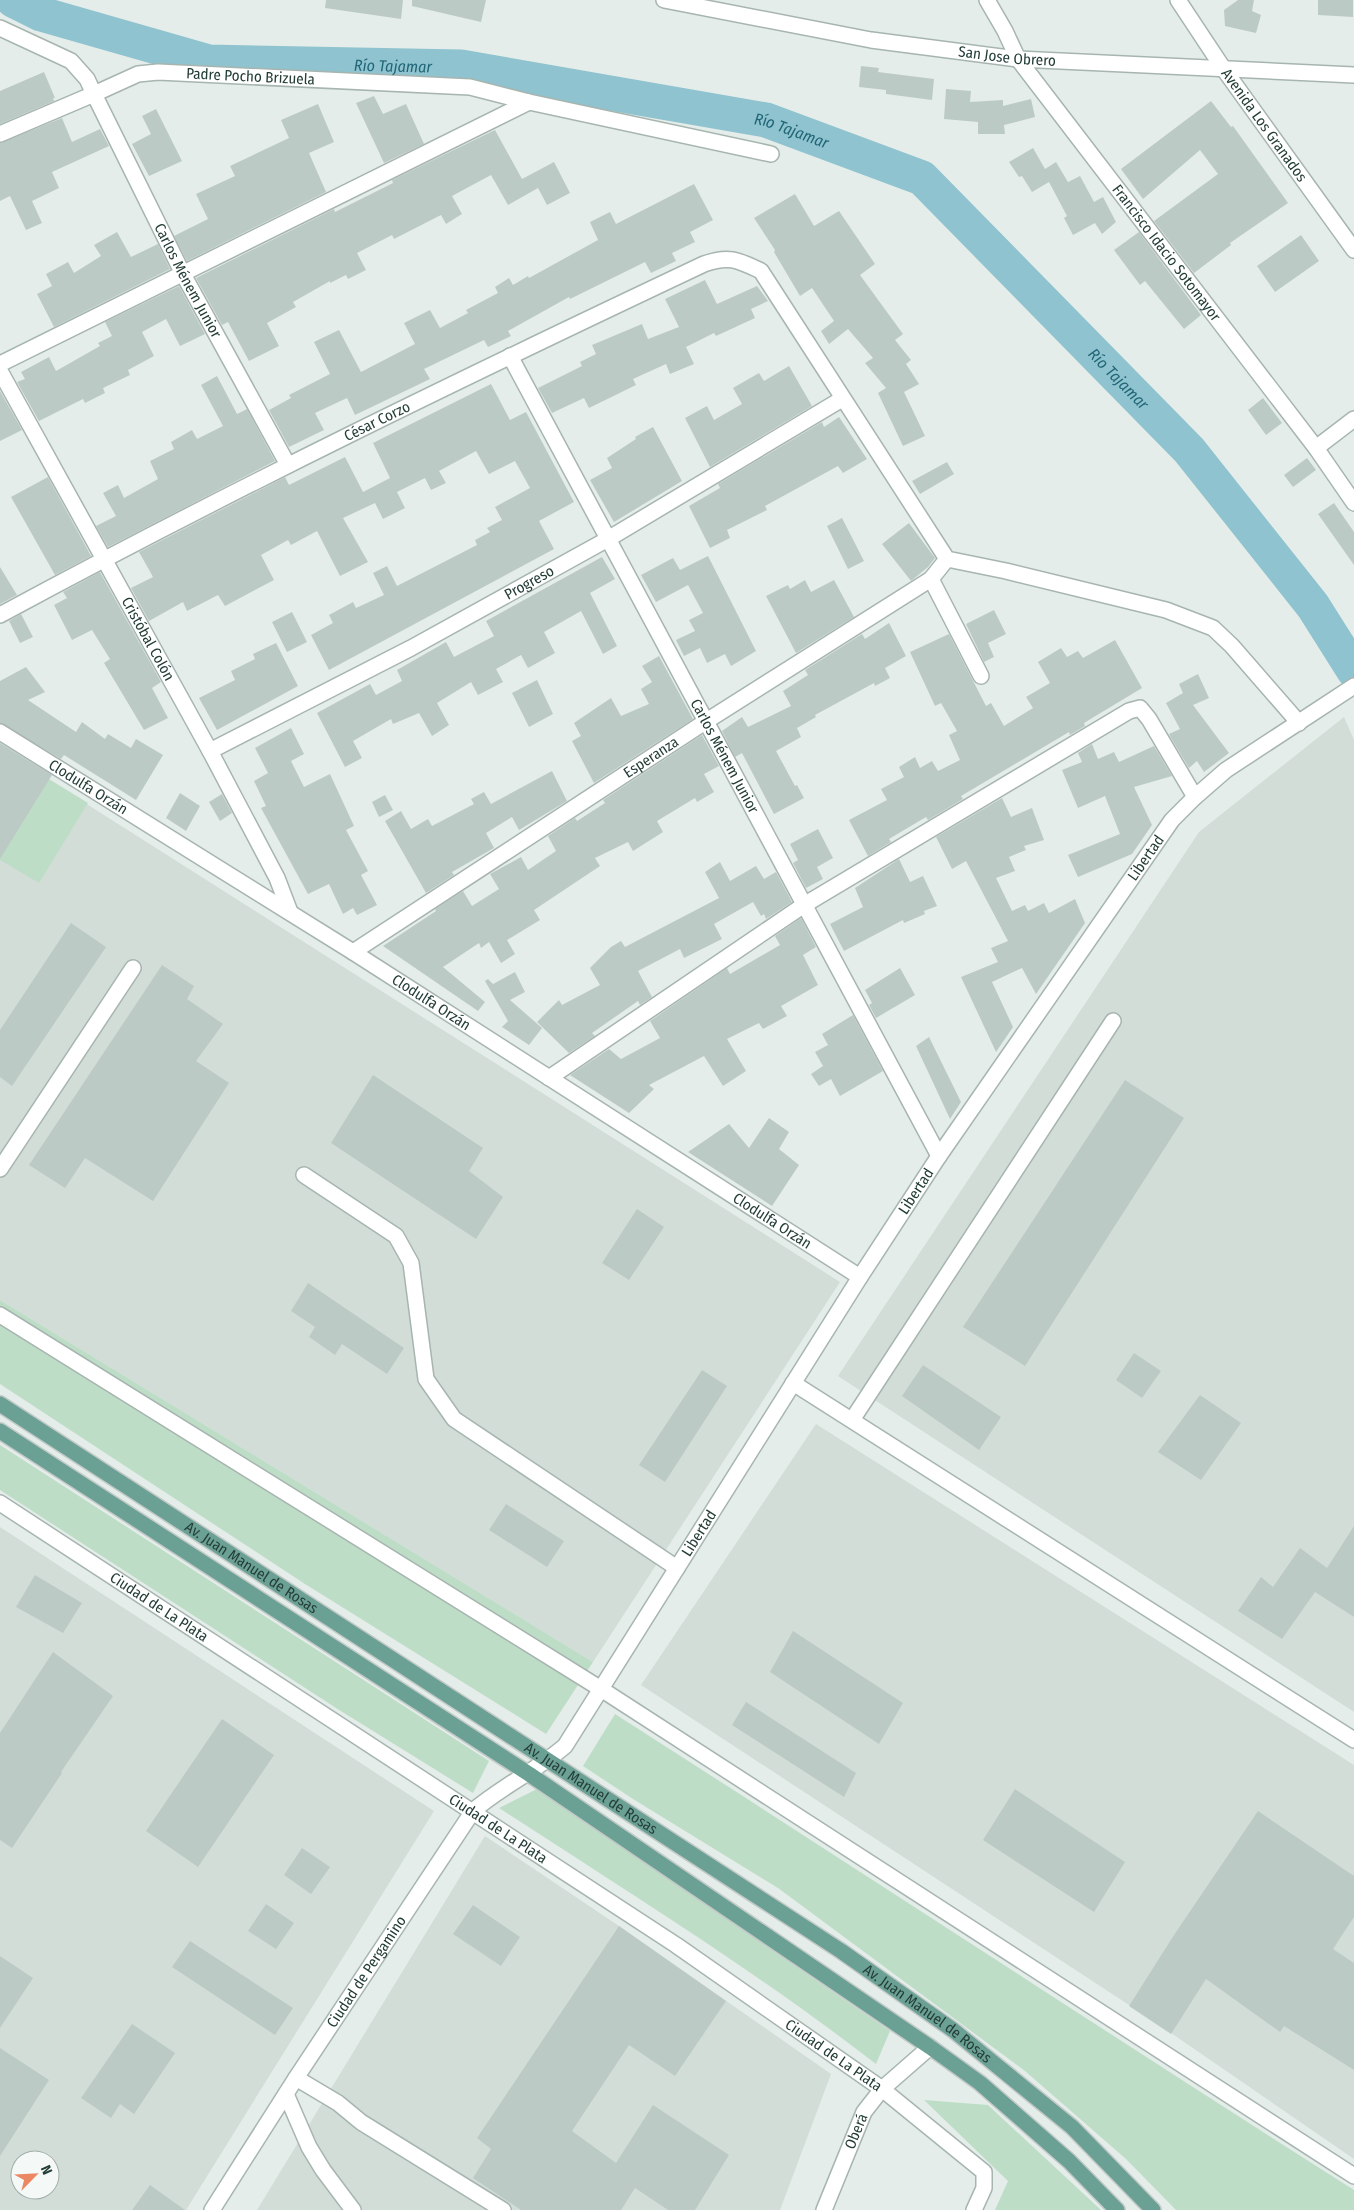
<svg xmlns="http://www.w3.org/2000/svg" width="1354" height="2210" font-family="'Fira Sans Condensed',sans-serif">
	<style>
		.built { fill: #d2ddd8; fill-rule: evenodd }
		.green { fill: #beddc7 }
		.lines { fill: none; stroke-linecap: round; stroke-linejoin: round }
		.river { stroke: #8fc3cf; stroke-width: 35 }
		.building { fill: #bccac5 }
		.minor-casing { stroke: #a7b5b0; stroke-width: 18 }
		.major-casing { stroke: #c2c9c7; stroke-width: 18 }
		.minor { stroke: #fff; stroke-width: 15 }
		.major { stroke: #6ba094; stroke-width: 15 }
		.labels { text-anchor: middle; dominant-baseline: central; stroke-width: 4.5; stroke-linejoin: round; paint-order: stroke }
		.street-label { font-size: 15px; fill: #243e37; stroke: #f4f9f7 }
		.water-label { font-size: 16px; font-style: italic; fill: #216677; stroke: #f4f9f7 }
	</style>
	<rect width="100%" height="100%" fill="#e4ede9"/>
	<path class="built" d="M1344 717 1354 740V1712L838 1376 1199 832Z
		M0 749 840 1282 593 1662 0 1300Z
		M816 1424 1354 1765V2159L1158 2024 641 1685Z
		M0 1527 434 1811 186 2210H0ZM20 2160H50V2190H20Z
		M485 1836 619 1926 831 2074 780 2210H257Z"/>
	<path class="green" d="M0 749 88 803 39 883 0 860Z
		M0 1300 593 1662 546 1734 305 1584 0 1384Z
		M0 1445 489 1761 473 1793 336 1708 0 1490Z
		M615 1714C862 1872 1107 2033 1354 2190V2210H1176L1126 2159 1025 2071 778 1888 633 1799 583 1766Z
		M537 1789 890 2031 876 2064C756 1971 626 1891 499 1808Z
		M924 2100 988 2105 1101 2210H995L1008 2181Z"/>
	<g class="lines">
		<path class="river" id="s1" d="M13 0 41 14 209 62 461 67 766 120 922 178 1189 450 1313 606 1354 671"/>
	</g>
	<path class="building" d="M326 0H403L401 19 325 8Z
		M412 0H486L481 22 412 6Z
		M1238 0H1254L1252 11 1261 15 1256 33 1225 26 1224 10Z
		M1318 0H1353V17L1318 15Z
		M861 66 879 68 878 72 934 79 932 100 886 94V90L859 87Z
		M44 72 55 98H53L54 101 0 124V91Z
		M946 89 971 91 970 102 1003 100V106L1031 99 1035 117 1004 125 1005 134H978V122L944 119Z
		M374 96 383 114 406 104 424 144 384 163 356 103Z
		M1211 101 1231 127 1233 126 1288 203 1230 243 1231 245 1194 273 1154 221 1218 174 1200 150 1143 199 1121 169Z
		M318 104 334 142 309 153 326 192 187 261 174 236 208 219 196 194 235 176 230 166 289 138 281 120Z
		M156 109 182 161 149 176 132 144 151 134 142 116Z
		M62 118 72 142 100 129 109 146 52 172 59 188 32 201 42 223 26 230 10 196 0 201V143Z
		M495 130 522 179 554 162 570 193 547 205 538 188 508 205 491 175 452 196 462 214 446 224 441 215 394 239 392 235 357 253 366 270 348 279 346 275 330 283V281L293 302 296 307 267 323 279 346 249 361 228 322 222 325 196 278 334 209 335 212 393 183 392 180Z
		M1033 148 1045 169 1056 162 1068 182 1080 176 1094 202 1103 197 1116 222 1102 234 1095 223 1073 235 1064 218 1067 216 1049 182 1032 192 1022 176 1019 177 1009 162Z
		M694 184 713 220 690 232 695 242 672 253 676 261 651 273 645 262 570 299 569 297 508 331 511 336 488 347 484 340 424 369 430 379 355 415 347 398 315 413 324 430 289 447 269 410 291 398 289 395 330 374 314 342 339 330 361 372 415 344 404 323 430 310 440 328 468 313 466 310 498 293 495 287 509 278 513 285 528 276 529 278 598 240 590 222 610 212 616 224Z
		M795 194 814 226 839 211 875 264 860 275 903 334 895 340 911 360 906 364 919 384 904 392 925 436 903 446 878 393 886 388 865 363 873 358 848 329 829 344 821 331 834 321 812 288 800 296 774 252 775 250 754 218Z
		M117 232 131 257 158 244 170 269 54 327 37 294 52 286 46 274 68 262 74 273 101 256 94 245Z
		M1139 232 1201 315 1184 329 1145 281 1140 285 1114 250Z
		M1301 235 1319 261 1275 292 1257 266Z
		M705 280 717 304 757 286 768 301 751 309 755 318 716 336 714 333 686 347 694 364 670 374 666 364 633 379 636 385 589 408 584 398 552 413 538 388 582 366 580 362 596 354 592 345 642 324 648 339 679 327 665 299Z
		M179 286 205 334 180 346 166 319 142 332 154 356 128 370 130 375 103 388 105 393 85 403 83 399 39 421 17 382 25 379 21 372 49 357 56 371 100 346 98 343 112 336 105 322Z
		M789 366 812 406 710 467 685 418 707 406 714 420 742 404 733 388 759 373 764 381Z
		M217 376 237 414 247 409 275 461 108 547 96 526 116 516 103 493 118 485 124 498 158 479 150 461 174 449 171 442 192 430 197 439 223 426 201 385Z
		M491 384 510 420 526 412 574 502 539 521 554 549 329 670 311 635 333 623 329 615 353 602 356 608 384 595 373 573 387 566 397 586 477 545 475 540 490 532 487 528 502 520 495 507 530 488 515 461 489 474 476 451 439 471 446 483 431 490 425 478 397 492 405 508 383 519 375 503 343 518 368 562 340 576 317 531 291 545 288 540 261 555 274 580 225 606 218 595 187 611 183 602 149 621 131 588 153 577 139 552 285 477 289 485 345 457 363 492 390 478 373 443Z
		M0 391 22 430 0 441Z
		M1263 398 1282 423 1266 435 1248 410Z
		M839 417 867 459 843 473 838 466 765 506 767 510 727 530 730 538 710 548 689 506 720 488 718 484 822 422 824 427Z
		M653 427 682 481 614 522 590 480 612 468 607 458 636 439 635 437Z
		M1307 458 1316 470 1293 487 1284 475Z
		M947 462 954 474 920 494 912 481Z
		M48 477 91 556 55 575 11 497Z
		M1334 503 1354 532V565L1318 514Z
		M842 518 864 561 848 569 827 526Z
		M909 523 935 558 928 567 911 581 882 544Z
		M708 556 756 651 731 666 725 654 707 663 700 648 684 656 676 640 695 631 689 620 703 613 688 585 656 602 641 575 673 558 680 570Z
		M602 557 615 579 590 593 617 646 603 654 581 611 544 632 555 653 528 668 521 655 496 669 503 682 478 695 471 682 437 703 449 725 432 736 419 713 393 724 391 719 353 741 362 758 345 767 317 713 370 684 376 695 402 681 397 670 446 642 454 657 494 636 486 621Z
		M0 567 17 595 0 604Z
		M100 572 161 682 152 688 168 718 144 730 104 663 110 659 92 630 72 640 54 605 67 598 63 592Z
		M805 580 811 592 834 580 854 617 796 653 766 596 788 585 790 589Z
		M994 610 1006 634 988 643 994 657 984 662 966 624Z
		M292 612 307 642 287 652 272 622Z
		M21 614 33 637 20 643 9 621Z
		M889 623 906 656 885 668 890 678 875 686 874 683 815 715 816 717 797 728 801 737 776 751 795 786 797 785 804 798 774 814 742 753 735 757 722 731 742 717 748 727 791 706 783 691 808 675 805 670 862 634 865 639Z
		M949 634 986 706 991 703 1004 726 1033 708 1026 697 1050 683 1038 662 1061 648 1067 657 1078 651 1083 658 1115 640 1142 688 1084 723 1085 726 1070 735 1069 732 961 796 963 799 928 820 926 817 889 839 891 842 868 856 849 820 887 800 881 789 904 777 899 767 915 757 920 768 932 761 938 771 960 760 949 735 957 731 941 703 935 706 910 652Z
		M276 643 298 686 217 730 199 698 235 680 231 671 255 659 253 654Z
		M659 656 693 719 594 783 572 741 581 736 574 723 611 698 621 716 649 704 641 689 652 682 642 666Z
		M26 667 45 692 28 700 76 732 82 722 105 739 108 734 131 748 136 739 163 755 136 800 64 755 61 759 0 723V681Z
		M1198 674 1209 698 1193 705 1229 753 1204 772 1197 761 1189 768 1171 738 1169 734 1180 729 1166 703 1183 693 1179 684Z
		M537 680 553 714 529 727 512 693Z
		M291 728 304 754 291 761 304 787 330 774 354 826 346 830 368 871 361 875 377 905 357 915 353 908 343 914 329 884 308 894 261 808 266 806 254 781 268 773 255 748Z
		M702 735 719 766 704 774 714 792 697 802 695 798 657 821 663 832 633 851 628 842 595 858 600 866 534 910 540 920 507 940 515 954 501 963 489 942 481 948 479 943 443 967 485 1002 478 1011 383 946 436 911 435 909 463 891 472 906 499 889 490 874 521 857 528 870 556 851 548 836 575 818 577 821 605 803 603 800Z
		M0 743 52 775 0 859Z
		M1092 744 1098 759 1114 752 1119 762 1154 746 1172 776 1134 787 1152 825 1132 854 1078 877 1068 855 1120 834 1105 796 1078 808 1062 770 1082 762 1078 753Z
		M552 771 567 801 519 830 512 817 486 833 494 848 452 872 454 875 426 893 385 821 401 811 411 829 428 819 432 826 474 804 471 799 484 792 491 804Z
		M180 793 200 806 186 831 166 818Z
		M222 794 232 813 220 821 209 802Z
		M385 795 393 810 379 817 372 802Z
		M1002 798 1011 817 1032 808 1044 840 1024 846 1026 850 1009 857 1015 871 996 878 1012 911 1025 905 1028 911 1044 903 1049 913 1075 899 1085 923 1036 994 1022 968 992 982 1013 1027 996 1052 961 977 998 962 991 948 1008 941 966 861 952 869 936 837Z
		M818 829 833 858 817 867 823 879 806 888 793 863 798 860 790 844Z
		M899 859 910 882 923 876 937 906 924 911 925 914 904 923 903 920 844 951 830 924 863 907 855 888Z
		M720 862 730 881 756 866 764 879 776 872 792 902 766 919 764 914 761 916 753 902 714 924 722 939 684 958 680 949 638 971 652 997 640 1005 638 1001 592 1033 595 1036 569 1053 537 1022 559 1000 562 1005 600 985 590 968 611 947 621 941 625 947 719 898 705 872Z
		M801 918 816 947 803 955 818 985 781 1006 787 1016 763 1029 759 1023 727 1039 746 1071 723 1086 704 1056 649 1085 654 1089 629 1113 570 1075 609 1049 621 1059 660 1038 650 1021 727 968 730 974 780 945 775 936Z
		M71 923 106 947 12 1086 0 1077V1030Z
		M162 965 194 986 187 999 223 1024 196 1061 229 1083 153 1201 85 1158 65 1188 29 1165Z
		M900 968 915 995 876 1018 869 1005 872 1003 865 990Z
		M515 972 525 992 510 1000 542 1028 529 1045 502 1027 508 1021 485 981 488 979 493 984Z
		M853 1015 883 1071 840 1096 831 1079 819 1086 811 1074 823 1066 815 1052 828 1045 822 1034Z
		M929 1037 961 1102 950 1119 916 1046Z
		M373 1075 483 1148 469 1171 503 1197 476 1239 331 1143Z
		M1125 1080 1184 1118 1025 1366 963 1327Z
		M769 1118 789 1132 779 1149 799 1165 772 1206 688 1152 729 1124 749 1148Z
		M637 1209 664 1227 629 1280 602 1263Z
		M308 1283 404 1348 387 1374 342 1344 335 1355 309 1337 315 1327 291 1311Z
		M1134 1353 1161 1371 1142 1398 1116 1380Z
		M923 1365 1001 1417 979 1450 902 1396Z
		M702 1370 727 1386 665 1482 639 1465Z
		M1200 1395 1241 1423 1201 1480 1158 1452Z
		M506 1504 564 1541 547 1567 489 1530Z
		M1354 1526V1617L1315 1592 1282 1639 1238 1611 1261 1577 1273 1587 1300 1548 1327 1568Z
		M35 1575 82 1603 63 1633 16 1607Z
		M793 1631 903 1703 879 1744 770 1672Z
		M53 1652 113 1696 61 1772 62 1773 12 1848 0 1840V1733Z
		M746 1702 856 1773 844 1797 732 1725Z
		M222 1719 274 1755 198 1867 146 1831Z
		M1015 1789 1125 1862 1094 1912 983 1840Z
		M1258 1811 1354 1876V1917L1333 1949 1354 1963V2070L1284 2026 1280 2032 1206 1979 1171 2034 1129 2006 1174 1935Z
		M302 1848 330 1867 311 1894 284 1875Z
		M266 1904 294 1923 276 1949 248 1931Z
		M473 1905 520 1937 501 1966 453 1934Z
		M619 1926 726 2001 675 2076 629 2045 572 2131 616 2163 653 2105 729 2155 695 2210H668L635 2188 621 2210H521L473 2178 491 2149 477 2138Z
		M190 1941 293 2008 275 2035 172 1967Z
		M0 1956 33 1978 0 2028Z
		M132 2024 175 2053 134 2114 120 2104 111 2118 81 2098Z
		M0 2048 49 2080 0 2156Z
		M150 2185 185 2210H132Z"/>
	<g class="lines">
		<g class="minor-casing">
			<g id="minor">
				<path id="s2" d="M664 0 871 40 1018 59 1354 75"/>
				<path id="s3" d="M987 0 1005 31 1018 59 1316 448 1354 503"/>
				<path id="s4" d="M1178 0 1223 68 1354 250"/>
				<path id="s5" d="M0 28 71 61 87 79 94 94 138 74 158 72 470 87 529 102 771 154"/>
				<path id="s6" d="M0 134 94 94 183 274 288 465"/>
				<path id="s7" d="M510 356 939 1156"/>
				<path d="M0 364 529 102"/>
				<path id="s8" d="M0 371 210 751 277 878 290 912"/>
				<path d="M1316 448 1354 419"/>
				<path d="M931 579 981 676"/>
				<path id="s9" d="M0 615C231 490 467 376 704 264 729 255 738 260 761 271L947 559 1006 571 1166 610 1213 628 1232 646 1299 723"/>
				<path id="s10" d="M0 732 353 952 860 1277"/>
				<path id="s11" d="M210 751 411 648 608 539 842 399"/>
				<path id="s12" d="M353 952 705 722 931 579 947 559"/>
				<path d="M549 1078 804 905 1129 711 1140 708 1149 719 1195 797"/>
				<path d="M0 1169 133 968"/>
				<path d="M304 1175 396 1236 411 1263 426 1379 454 1419 677 1568"/>
				<path d="M0 1315 601 1689 1354 2176"/>
				<path d="M793 1383 1354 1740"/>
				<path d="M852 1420 1113 1021"/>
				<path id="s13" d="M0 1503 676 1945 882 2089 984 2172V2188L974 2210"/>
				<path d="M296 2078 338 2103 361 2122 503 2210"/>
				<path d="M286 2094 309 2147 323 2170 353 2210"/>
				<path id="s14" d="M212 2210 296 2078 473 1811C502 1786 536 1771 565 1746L860 1277 939 1156 1172 820 1195 797 1226 770 1354 686"/>
				<path id="s15" d="M824 2210 864 2112 882 2089 930 2047"/>
			</g>
		</g>
		<g class="major-casing">
			<g id="major">
				<path id="s16" d="M0 1404 841 1951 953 2030 1072 2127 1153 2210"/>
				<path d="M0 1431 529 1774 930 2047 980 2083 1069 2161 1117 2210"/>
			</g>
		</g>
		<use href="#minor" class="minor"/>
		<use href="#major" class="major"/>
	</g>
	<g class="labels">
		<g class="street-label">
			<text stroke="none"><textPath href="#s2" startOffset="348">San Jose Obrero</textPath></text>
			<text stroke="none"><textPath href="#s5" startOffset="280">Padre Pocho Brizuela</textPath></text>
			<text stroke="none"><textPath href="#s4" startOffset="152">Avenida Los Granados</textPath></text>
			<text stroke="none"><textPath href="#s3" startOffset="311">Francisco Idacio Sotomayor</textPath></text>
			<text stroke="none"><textPath href="#s6" startOffset="311">Carlos Ménem Junior</textPath></text>
			<text stroke="none"><textPath href="#s9" startOffset="424">César Corzo</textPath></text>
			<text stroke="none"><textPath href="#s11" startOffset="361">Progreso</textPath></text>
			<text stroke="none"><textPath href="#s8" startOffset="306">Cristóbal Colón</textPath></text>
			<text stroke="none"><textPath href="#s7" startOffset="454">Carlos Ménem Junior</textPath></text>
			<text stroke="none"><textPath href="#s12" startOffset="356">Esperanza</textPath></text>
			<text stroke="none"><textPath href="#s10" startOffset="104">Clodulfa Orzán</textPath></text>
			<text stroke="none"><textPath href="#s14" startOffset="1651">Libertad</textPath></text>
			<text stroke="none"><textPath href="#s10" startOffset="509">Clodulfa Orzán</textPath></text>
			<text stroke="none"><textPath href="#s14" startOffset="1246">Libertad</textPath></text>
			<text stroke="none"><textPath href="#s10" startOffset="914">Clodulfa Orzán</textPath></text>
			<text stroke="none"><textPath href="#s14" startOffset="841">Libertad</textPath></text>
			<text stroke="none"><textPath href="#s16" startOffset="300">Av. Juan Manuel de Rosas</textPath></text>
			<text stroke="none"><textPath href="#s13" startOffset="190">Ciudad de La Plata</textPath></text>
			<text stroke="none"><textPath href="#s16" startOffset="705">Av. Juan Manuel de Rosas</textPath></text>
			<text stroke="none"><textPath href="#s13" startOffset="595">Ciudad de La Plata</textPath></text>
			<text stroke="none"><textPath href="#s14" startOffset="284">Ciudad de Pergamino</textPath></text>
			<text stroke="none"><textPath href="#s16" startOffset="1110">Av. Juan Manuel de Rosas</textPath></text>
			<text stroke="none"><textPath href="#s13" startOffset="1000">Ciudad de La Plata</textPath></text>
			<text stroke="none"><textPath href="#s15" startOffset="85">Oberá</textPath></text>
		</g>
		<g class="water-label">
			<text stroke="none"><textPath href="#s1" startOffset="390">Río Tajamar</textPath></text>
			<text stroke="none"><textPath href="#s1" startOffset="795">Río Tajamar</textPath></text>
			<text stroke="none"><textPath href="#s1" startOffset="1215">Río Tajamar</textPath></text>
		</g>
	</g>
	<g transform="translate(35 2175) rotate(66)"><circle r="24" fill="#f4f9f7" stroke="#a1aeaa"/>
	<path d="M0-4L9 19L0 12L-9 19Z" fill="#eb8863"/>
	<text y="-8" font-size="14" font-weight="bold" text-anchor="middle" fill="#243e37">N</text>
	</g>
</svg>
